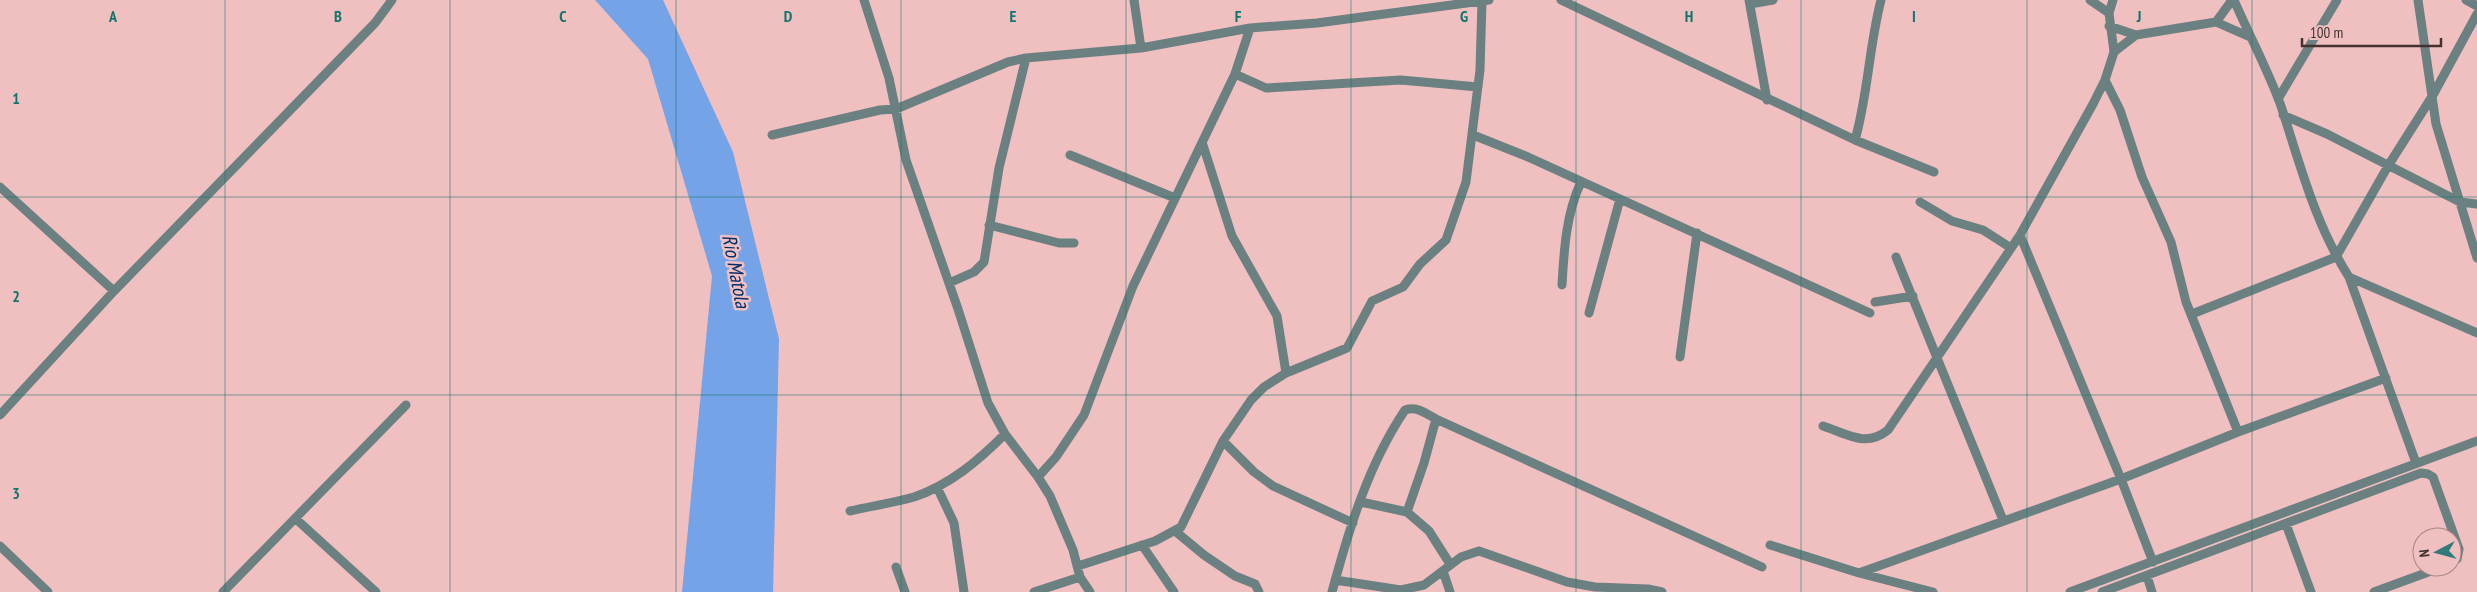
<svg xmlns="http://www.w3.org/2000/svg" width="2477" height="592" font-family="'PT Sans Narrow',sans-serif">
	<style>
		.water { fill: #74a3e7 }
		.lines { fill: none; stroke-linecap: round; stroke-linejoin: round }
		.minor { stroke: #6b8081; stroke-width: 9 }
		.grid { fill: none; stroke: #0f766e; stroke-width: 1; stroke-opacity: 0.55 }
		.labels { text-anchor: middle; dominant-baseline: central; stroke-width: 5; stroke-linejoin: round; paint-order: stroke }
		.water-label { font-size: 20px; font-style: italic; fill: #012f6a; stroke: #f0bfc0 }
		.grid-label { font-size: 16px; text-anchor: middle; font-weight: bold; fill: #0f766e; stroke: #f0bfc0; stroke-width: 5; stroke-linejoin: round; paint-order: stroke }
	</style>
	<rect width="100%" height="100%" fill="#f0bfc0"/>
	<path class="water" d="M595 0H663L733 152 779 339 773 592H682L712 276 648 59Z"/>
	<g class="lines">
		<path class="minor" d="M864 0 889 78 906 160 958 309 988 403 1005 434 1038 477 1050 496 1073 550 1080 577 1090 592
			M1134 0 1141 48
			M1561 0 1855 140 1934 172
			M1749 0 1767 100
			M2234 0C2249 35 2268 70 2281 106 2300 164 2315 224 2349 277L2416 463
			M2418 0 2436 124 2477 258
			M2466 0 2477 6
			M1750 4 1773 0
			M2109 13 2113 0
			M2216 22 2232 0
			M2109 26 2136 35 2216 22 2250 37
			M2114 52 2136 35
			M1235 74 1266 88 1401 80 1478 87
			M2105 80 2120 110 2142 177 2171 242 2186 302 2238 432
			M2278 99 2337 0
			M2283 115 2327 134 2460 202 2477 204
			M772 135 880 110 896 109 1008 62 1026 58 1141 48 1250 28 1317 23 1489 0
			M1473 135 1528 157 1870 313
			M1855 140C1868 95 1869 46 1881 0
			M1202 142 1232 236 1277 316 1286 373
			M1070 155 1175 198
			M0 187 114 291
			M1920 202 1952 221 1983 230 2011 248
			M989 225 1059 243H1074
			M2020 235 2121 479 2153 562
			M1896 257 2003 520
			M2349 277 2477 333
			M949 283 974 272 984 262 999 168 1026 58
			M1562 285C1564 250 1566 214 1581 182
			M1875 302 1913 296
			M1589 313 1620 199
			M2192 314 2336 257 2388 166 2433 95 2477 14
			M1680 357 1697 233
			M0 415 114 291 375 23 392 0
			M1823 426C1847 434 1866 448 1888 430L2020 235 2093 104 2105 80 2114 52 2109 13 2090 0
			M1223 441 1254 472 1273 486 1353 523
			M1038 477 1056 457 1084 415 1133 286 1235 74 1250 28
			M937 487 954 523 964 592
			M1361 502 1407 512 1429 531 1450 564
			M850 511C871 506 893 503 914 497 950 485 979 460 1005 434
			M1407 512 1424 463 1436 419
			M296 519 376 592
			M2286 524 2311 592
			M1175 531 1204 555 1235 576 1255 584 1259 592
			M1142 545 1174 592
			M1770 545 1859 573 1933 592
			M0 546 48 592
			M1078 566 1155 541 1181 527 1223 441 1251 400 1264 387 1286 373 1347 348 1372 301 1403 287 1420 264 1446 240 1466 182 1480 70 1482 1
			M896 567 905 592
			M1443 571 1450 592
			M1859 573 2121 479 2238 432 2386 378
			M2147 576 2152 592
			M1335 580 1401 590 1424 585 1461 557 1479 551 1567 582 1595 587 1648 589 1662 592
			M223 592 406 405
			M1034 592 1080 577
			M1332 592C1349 529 1368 465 1405 410 1417 406 1425 413 1436 419L1762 567
			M2070 592 2477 441
			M2102 592 2421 473 2428 474 2433 477 2459 549 2457 559 2452 562
			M2374 592 2442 567"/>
	</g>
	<path class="grid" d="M225 0V592M450 0V592M676 0V592M901 0V592M1126 0V592M1351 0V592M1576 0V592M1801 0V592M2027 0V592M2252 0V592M0 197H2477M0 395H2477"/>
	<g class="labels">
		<g class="water-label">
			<text transform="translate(736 271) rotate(79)">Rio Matola</text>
		</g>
	</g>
	<g class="grid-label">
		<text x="113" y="22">A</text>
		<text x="338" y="22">B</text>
		<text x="563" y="22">C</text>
		<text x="788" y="22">D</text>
		<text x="1013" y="22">E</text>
		<text x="1238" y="22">F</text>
		<text x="1464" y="22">G</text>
		<text x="1689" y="22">H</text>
		<text x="1914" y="22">I</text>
		<text x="2139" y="22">J</text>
		<text x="16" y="104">1</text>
		<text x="16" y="302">2</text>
		<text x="16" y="499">3</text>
	</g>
	<g transform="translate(2437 552) rotate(264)"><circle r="24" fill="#f0bfc0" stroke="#ab8687"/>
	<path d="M0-4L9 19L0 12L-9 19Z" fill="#307a7c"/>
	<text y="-8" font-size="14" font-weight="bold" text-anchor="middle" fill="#443131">N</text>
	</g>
	<path d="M2302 38v8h139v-8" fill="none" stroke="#443131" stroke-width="2.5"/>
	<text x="2310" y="38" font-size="15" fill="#443131" stroke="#f0bfc0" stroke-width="4" paint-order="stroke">100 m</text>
</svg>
